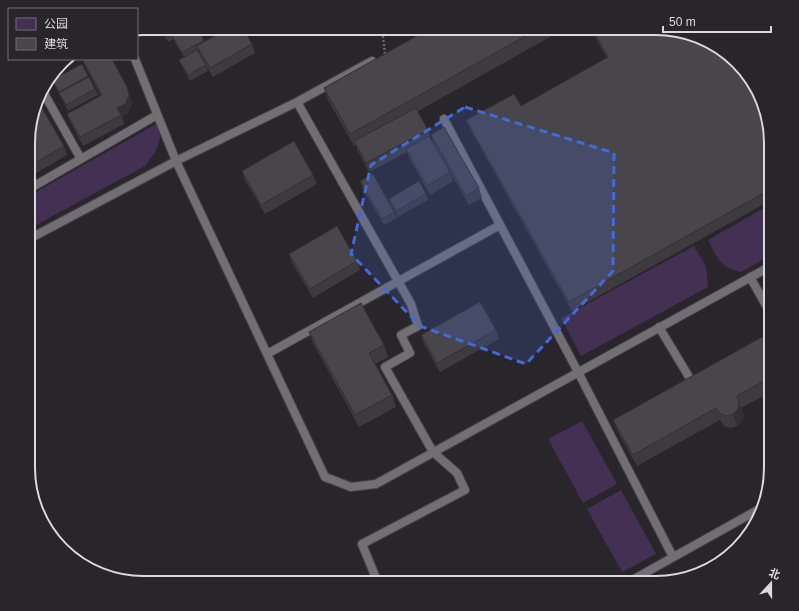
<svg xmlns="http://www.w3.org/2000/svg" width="799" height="611" font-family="Helvetica,'Noto Sans SC',sans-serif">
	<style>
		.green { fill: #433052 }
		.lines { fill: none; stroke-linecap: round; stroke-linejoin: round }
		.lane-casing { stroke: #464448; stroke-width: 10 }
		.path { stroke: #6b696e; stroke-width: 2.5; stroke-dasharray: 2 2; stroke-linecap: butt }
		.lane { stroke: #716e74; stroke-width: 8 }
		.wall { fill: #3e3b40 }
		.shaded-wall { fill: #323034 }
		.building { fill: #48454b; stroke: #323034 }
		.marked { fill: #436ad9; fill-opacity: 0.2; stroke: #436ad9; stroke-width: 3; stroke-dasharray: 8 5; stroke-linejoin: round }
		.rim { fill: none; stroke: #dbd9dd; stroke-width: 2 }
	</style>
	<rect width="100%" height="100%" fill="#28262b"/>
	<path class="green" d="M156 124C166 140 154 154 145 166L36 225 29 223V196Z
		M771 204V255L741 272C719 267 718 259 708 240Z
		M694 246 706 266 708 287 581 356 561 318Z
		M582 421 617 484 583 503 548 439Z
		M621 490 656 554 622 572 587 509Z"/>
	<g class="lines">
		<g class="lane-casing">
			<path id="lane" d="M135 59 176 161 325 477 351 487 376 484 771 266
				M42 90 81 159
				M297 102 411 304 418 326 401 335 410 353 385 367 433 452 457 473 465 490 362 544 378 583
				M444 119 578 372 673 557
				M29 189 157 115
				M29 239 176 161 297 102 372 61
				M750 277 771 314
				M659 327 695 387
				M267 354 500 225
				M627 583 763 507"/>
		</g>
		<path class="path" d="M382 28 385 54"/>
		<use href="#lane" class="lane"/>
	</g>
	<path class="wall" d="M160 28H178L179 32 204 40 205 41 252 44 255 53 213 77 200 55 199 50 198 51 206 65 208 71 190 81 182 66 179 60 184 57 175 43 174 39 168 42Z
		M431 28H566L418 111 428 130 431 139 450 172 453 181 430 195 409 158 407 152 369 172 357 150 356 145 354 146 328 100 324 88Z
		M590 28H663L771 143V200L572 311 470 129 466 120 521 106 607 58Z
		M83 61 130 96 132 103 131 107 128 113 122 117 124 124 83 146 71 123 67 114 101 96 87 70Z
		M82 64 95 89 98 95 68 111 55 86 52 80Z
		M29 128 64 146 67 155 33 175 29 168Z
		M431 135 479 188 482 198 469 205 434 144Z
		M242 171 313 175 317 184 265 214 245 180Z
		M360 181 394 212 397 218 384 225 362 188Z
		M426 194 428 200 398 217 391 205 389 199Z
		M289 254 357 261 360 270 313 298 292 263Z
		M496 330 499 339 440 372 424 344 421 335Z
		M309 332 384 345 388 357 375 364 392 395 396 407 359 427 313 343Z
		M771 352V392L741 408 744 415 742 421 737 426 731 428 724 426 720 420 637 466 618 432 613 420Z"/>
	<path class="shaded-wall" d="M127 87 132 103 131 107 128 113 122 117 117 108Z
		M739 403 744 415 742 421 737 426 733 414Z"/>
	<path class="building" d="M162 28H174L165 33Z
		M187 28H197L204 40 182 53 172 36Z
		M228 28H243L252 44 210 68 197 46Z
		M431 28H540L350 134 324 88Z
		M592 28H663L700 37 732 56 759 92 771 143V189L569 302 466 120 514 94 521 106 608 57Z
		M197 50 206 65 188 75 179 60Z
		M88 59H112L127 87 129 94 128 98 125 104 117 108 121 115 80 137 67 114 102 95 83 61Z
		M82 64 88 76 59 92 52 80Z
		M89 77 95 89 66 105 59 93Z
		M38 101 64 146 30 166 29 164V128Z
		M416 108 428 130 366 163 354 141Z
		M444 127 479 188 466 196 431 135Z
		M429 136 450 172 427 186 406 149Z
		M294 141 313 175 261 205 242 171Z
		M373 174 394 212 382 219 360 181Z
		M419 181 426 194 396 211 389 199Z
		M337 226 357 261 310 289 289 254Z
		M480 302 496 330 437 363 421 335Z
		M361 303 384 345 369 353 392 395 355 415 309 332Z
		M762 337 771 352V377L737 396 739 403 738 409 733 414 726 416 720 414 716 408 633 455 613 420Z"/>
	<path class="marked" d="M465 107 614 153 613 271 526 364 420 326 351 254 371 165Z"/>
	<path d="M0 0H799V611H0ZM143 35H656A108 108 0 0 1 764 143V468A108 108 0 0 1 656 576H143A108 108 0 0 1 35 468V143A108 108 0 0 1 143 35Z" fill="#28262b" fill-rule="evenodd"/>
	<path class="rim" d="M143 35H656A108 108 0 0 1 764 143V468A108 108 0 0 1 656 576H143A108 108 0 0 1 35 468V143A108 108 0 0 1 143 35Z"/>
	<rect x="8" y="8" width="130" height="52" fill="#28262b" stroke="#706e72"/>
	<rect x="16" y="18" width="20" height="12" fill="#433052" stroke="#706e72"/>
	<text x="44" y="28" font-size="12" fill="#dbd9dd">公园</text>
	<rect x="16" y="38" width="20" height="12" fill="#48454b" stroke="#706e72"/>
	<text x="44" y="48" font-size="12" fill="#dbd9dd">建筑</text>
	<g transform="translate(771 583) rotate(21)" stroke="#28262b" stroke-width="3" paint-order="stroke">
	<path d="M0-3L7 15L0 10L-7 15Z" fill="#dbd9dd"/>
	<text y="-6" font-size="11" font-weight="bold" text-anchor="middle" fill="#dbd9dd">北</text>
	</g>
	<path d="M663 26v6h108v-6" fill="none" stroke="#dbd9dd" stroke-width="2"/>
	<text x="669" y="26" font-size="12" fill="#dbd9dd" stroke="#28262b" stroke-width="3" paint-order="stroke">50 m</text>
</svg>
